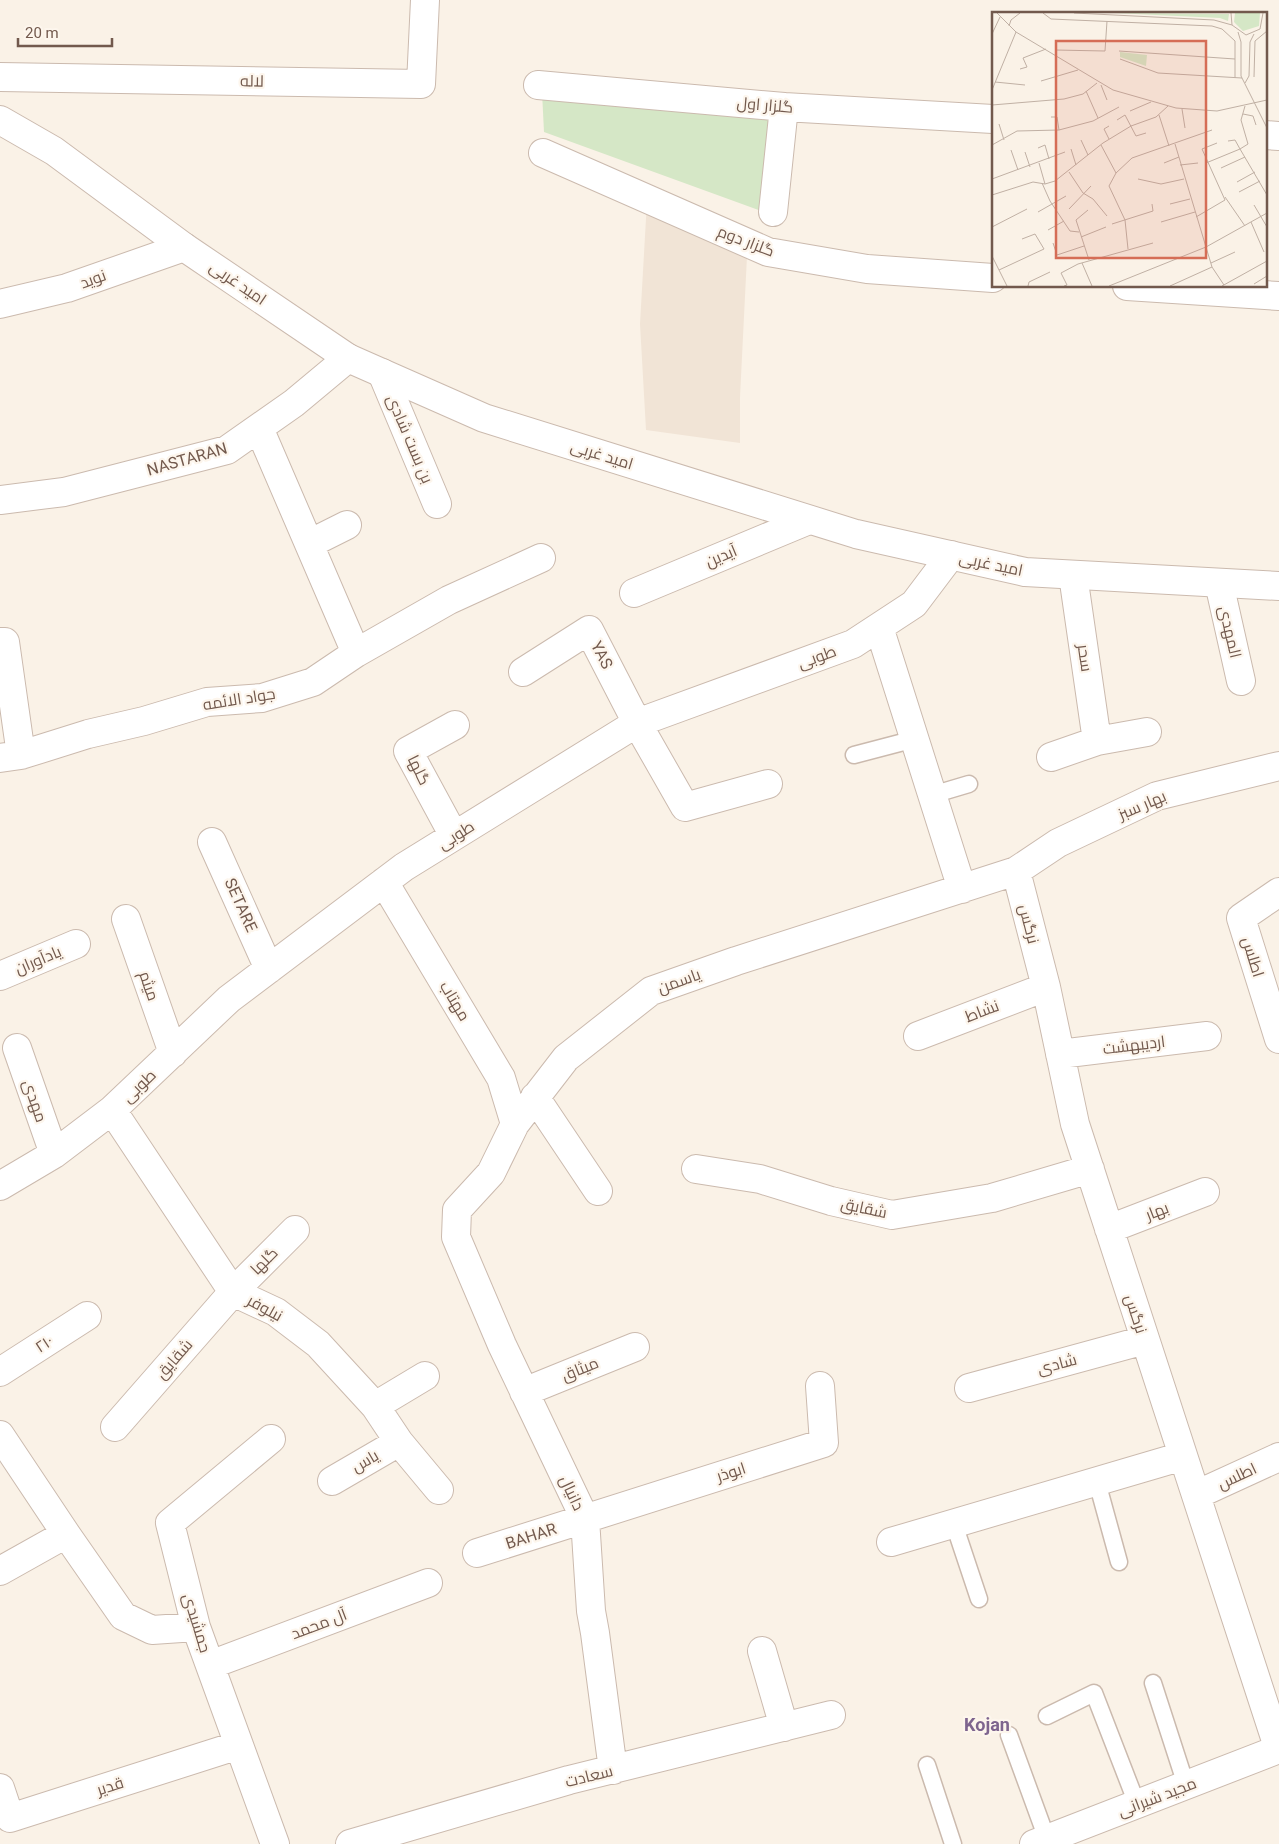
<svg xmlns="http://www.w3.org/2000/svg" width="1279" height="1844" font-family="Roboto,Cairo,sans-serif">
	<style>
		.residential { fill: #f1e4d6 }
		.green { fill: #d5e7c6 }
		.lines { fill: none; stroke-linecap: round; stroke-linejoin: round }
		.service-casing { stroke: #cbbaae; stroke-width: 19 }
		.minor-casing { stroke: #cbbaae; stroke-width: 30 }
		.tertiary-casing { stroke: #cbbaae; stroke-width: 30 }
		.service { stroke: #fff; stroke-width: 16 }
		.minor { stroke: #fff; stroke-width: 28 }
		.tertiary { stroke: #fff; stroke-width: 28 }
		.labels { text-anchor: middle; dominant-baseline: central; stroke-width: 4.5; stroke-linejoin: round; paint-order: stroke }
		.street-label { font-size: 16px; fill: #72594d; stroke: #fdf6ed }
		.neighbourhood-label { font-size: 18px; font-weight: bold; fill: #7e658e; stroke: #fdf6ed }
		.inset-road { fill: none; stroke: #c0b0a4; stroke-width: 1 }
		.view { fill: #d56d56; fill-opacity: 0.15; stroke: #d56d56; stroke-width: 2.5 }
		.inset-edge { fill: none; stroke: #72594d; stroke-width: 2.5 }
	</style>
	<rect width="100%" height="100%" fill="#faf2e7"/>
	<path class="residential" d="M647 201 748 236 740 397V443L646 430 640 324Z"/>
	<path class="green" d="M542 92 772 118 764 212 544 132Z"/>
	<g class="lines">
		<g class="service-casing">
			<path id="service" d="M854 755 915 739
				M932 795 969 784
				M1097 1482 1119 1562
				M954 1524 979 1599
				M1153 1683 1186 1785
				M1047 1716 1094 1693 1137 1804
				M1009 1735 1047 1839
				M927 1765 953 1844"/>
		</g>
		<g class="minor-casing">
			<path id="minor" d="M0 77 421 84 425 0
				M538 85 784 107 993 119
				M1265 135 1279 136
				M543 153 768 252 867 269 993 278
				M773 212 784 107
				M1127 286 1279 296
				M0 304 67 288 184 247
				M382 373 437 504
				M259 428 356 653
				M0 500 64 492 227 450 294 403 348 358
				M309 544 347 525
				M1073 575 1097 741
				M1219 583 1241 681
				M634 593 809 520
				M879 627 962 889
				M0 642H5L21 755
				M523 672 589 630 637 723 685 807 768 784
				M1051 757 1097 741 1147 732
				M0 758 21 755 88 734 144 721 207 702 262 698 313 682 356 653 449 600 541 558
				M454 836 408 751 455 725
				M212 842 269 969
				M1016 871 1046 987 1075 1124 1279 1750
				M384 882 501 1078 515 1124
				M1279 892 1241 918 1279 1039
				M126 919 173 1053
				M0 976 76 944
				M918 1036 1046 987
				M17 1048 54 1154
				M1060 1054 1207 1036
				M535 1097 598 1191
				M112 1110 233 1292 276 1312 318 1344 375 1406 399 1442 439 1490
				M696 1169 760 1179 831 1201 892 1215 992 1198 1090 1169
				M0 1186 54 1154 112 1110 229 999 404 867 637 723 853 644 914 604 951 555
				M1109 1229 1205 1192
				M0 1372 87 1316
				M969 1388 1145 1340
				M524 1392 635 1347
				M375 1406 425 1376
				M115 1427 233 1292 295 1230
				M0 1435 66 1534 123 1616 152 1630 196 1627
				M271 1439 170 1523 196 1627 275 1844
				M332 1481 399 1442
				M1196 1495 1279 1457
				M891 1542 1183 1456
				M477 1553 824 1443 820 1386
				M0 1571 66 1534
				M762 1651 784 1727
				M210 1665 428 1583
				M613 1770 595 1633 591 1611 585 1519 502 1345 456 1237 457 1210 491 1173 515 1124 566 1058 651 991 736 961 1016 871 1058 843 1157 796 1279 766
				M0 1788 10 1818 239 1745
				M350 1844 569 1780 831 1715"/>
		</g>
		<g class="tertiary-casing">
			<path id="tertiary" d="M0 120 54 151 184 247 348 358 484 418 856 534 1025 572 1279 586
				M1034 1844 1279 1749"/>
		</g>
		<use href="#service" class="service"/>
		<use href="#minor" class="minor"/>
		<use href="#tertiary" class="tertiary"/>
	</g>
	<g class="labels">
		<g class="street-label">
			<text transform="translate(252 81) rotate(1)">لاله</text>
			<text transform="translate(765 105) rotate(5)">گلزار اول</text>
			<text transform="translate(746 241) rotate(21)">گلزار دوم</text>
			<text transform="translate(93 279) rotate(-20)">نوید</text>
			<text transform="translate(238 283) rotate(34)">امید غربی</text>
			<text transform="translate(410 439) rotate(67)">بن بست شادی</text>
			<text transform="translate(602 455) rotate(17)">امید غربی</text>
			<text transform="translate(187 459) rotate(-16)">NASTARAN</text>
			<text transform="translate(721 556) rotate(-23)">آیدین</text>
			<text transform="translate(991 564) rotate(12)">امید غربی</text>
			<text transform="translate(1230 632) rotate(77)">المهدی</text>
			<text transform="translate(602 655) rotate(63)">YAS</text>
			<text transform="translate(817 657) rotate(-20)">طوبی</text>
			<text transform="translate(1085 658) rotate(82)">سحر</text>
			<text transform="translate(239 699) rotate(-9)">جواد الائمه</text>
			<text transform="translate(419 770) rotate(64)">گلها</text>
			<text transform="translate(1142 805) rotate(-23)">بهار سبز</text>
			<text transform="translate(456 835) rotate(-32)">طوبی</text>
			<text transform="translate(241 905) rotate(66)">SETARE</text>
			<text transform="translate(1029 924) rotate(76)">نرگس</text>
			<text transform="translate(1253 957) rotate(73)">اطلس</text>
			<text transform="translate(38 960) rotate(-23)">یادآوران</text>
			<text transform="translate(679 981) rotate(-20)">یاسمن</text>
			<text transform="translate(149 986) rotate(71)">میثم</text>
			<text transform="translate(455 1001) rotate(59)">مهتاب</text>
			<text transform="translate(982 1011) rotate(-21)">نشاط</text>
			<text transform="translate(1134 1045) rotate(-7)">اردیبهشت</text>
			<text transform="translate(139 1086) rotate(-44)">طوبی</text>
			<text transform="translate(35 1101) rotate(71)">مهدی</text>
			<text transform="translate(864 1208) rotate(12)">شقایق</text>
			<text transform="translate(1157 1211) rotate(-21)">بهار</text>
			<text transform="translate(264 1261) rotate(-45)">گلها</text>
			<text transform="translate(265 1308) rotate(29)">نیلوفر</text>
			<text transform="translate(1136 1314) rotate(72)">نرگس</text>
			<text transform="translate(44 1344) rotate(-33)">۲۱۰</text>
			<text transform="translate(174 1359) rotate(-49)">شقایق</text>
			<text transform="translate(1057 1364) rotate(-15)">شادی</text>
			<text transform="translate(580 1369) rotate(-22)">میثاق</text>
			<text transform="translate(365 1461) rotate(-30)">یاس</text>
			<text transform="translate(731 1472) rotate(-18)">ابوذر</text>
			<text transform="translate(1237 1476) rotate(-25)">اطلس</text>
			<text transform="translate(572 1493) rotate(65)">دانیال</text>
			<text transform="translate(531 1536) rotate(-18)">BAHAR</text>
			<text transform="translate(197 1623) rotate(73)">جمشیدی</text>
			<text transform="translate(319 1624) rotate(-21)">آل محمد</text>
			<text transform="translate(589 1776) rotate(-14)">سعادت</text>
			<text transform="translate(110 1786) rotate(-18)">قدیر</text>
			<text transform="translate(1157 1797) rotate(-21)">مجید شیرانی</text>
		</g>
		<g class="neighbourhood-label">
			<text x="987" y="1724">Kojan</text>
		</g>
	</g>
	<g transform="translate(992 12)">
		<rect width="275" height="275" fill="#faf2e7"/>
		<path d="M122 1 237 2 236 9 228 6ZM243 1H268L267 14 251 19 242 10ZM128 40 155 43 154 54 128 45Z" fill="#d5e7c6"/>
		<path class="inset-road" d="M5 1 24 20 121 78 184 96 225 99 275 88M51 1 59 7 220 14 230 17 243 29V66M82 1 222 8 240 13M239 1 240 13 254 23 268 17 271 1M17 14 19 8 28 1M246 20 249 30V64L275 116M0 22 8 5M63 38 113 39 115 9M127 39 243 47M128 47 166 61 250 66M28 57 35 55 31 46 54 37M262 65 263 29 275 19M49 69 86 58M3 70 33 73M253 71 257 64 258 30 262 22M109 73 115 88M0 78 24 20M94 79 106 106M0 93 72 87 91 82 105 71M253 94 249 108 256 132 248 137 275 183M190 97 193 116M138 99 159 90M251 102 261 104 264 113M167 103 177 134M59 105H65L67 118M125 108 133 103 144 124 154 121M7 112 12 128M117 127 112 117 117 114M89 128 96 143M183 132 220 255 232 273M0 133 25 119 67 118 101 109 127 95M109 133 124 161M46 136 53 133 57 147M79 137 84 153M19 138 26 158M33 140 38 155M47 151 53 172M172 151 187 145M214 151 248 137 243 128 236 129M188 153 206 151M229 156 253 145M77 160 91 181 101 187 115 204M0 167 73 140M146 167 169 172 192 167M245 170 263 160M50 171 58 189 78 219 87 220M247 180 268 169M0 183 41 170 53 172 63 169 111 131 139 114 164 105 176 94M233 185 253 214M178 192 198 187M262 193 275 215M77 197 99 174M96 198 84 208 97 248M46 200 74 184M204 205 233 188 210 137 225 131M169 210 203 200M259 210 272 240M120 212 161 199 160 192M0 215 35 197M56 218 72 209M89 225 114 215M61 231 65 243 92 234M136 237 133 208 117 174 124 161 140 146 220 118M0 244 15 274M90 251 100 274M219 251 243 240M7 258 52 237 43 222 30 227M262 272 275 264M36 274 37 270 58 260M72 274 75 273 69 261 86 252 161 231M117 274 214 235 275 201M178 274 220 255M230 274 275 249"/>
		<path class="view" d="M64 29H214V246H64Z"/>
		<rect width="275" height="275" class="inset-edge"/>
	</g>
	<path d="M18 38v8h94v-8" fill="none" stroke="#72594d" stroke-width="2.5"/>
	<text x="25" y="38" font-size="15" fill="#72594d" stroke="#fdf6ed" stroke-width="4" paint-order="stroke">20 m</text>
</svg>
